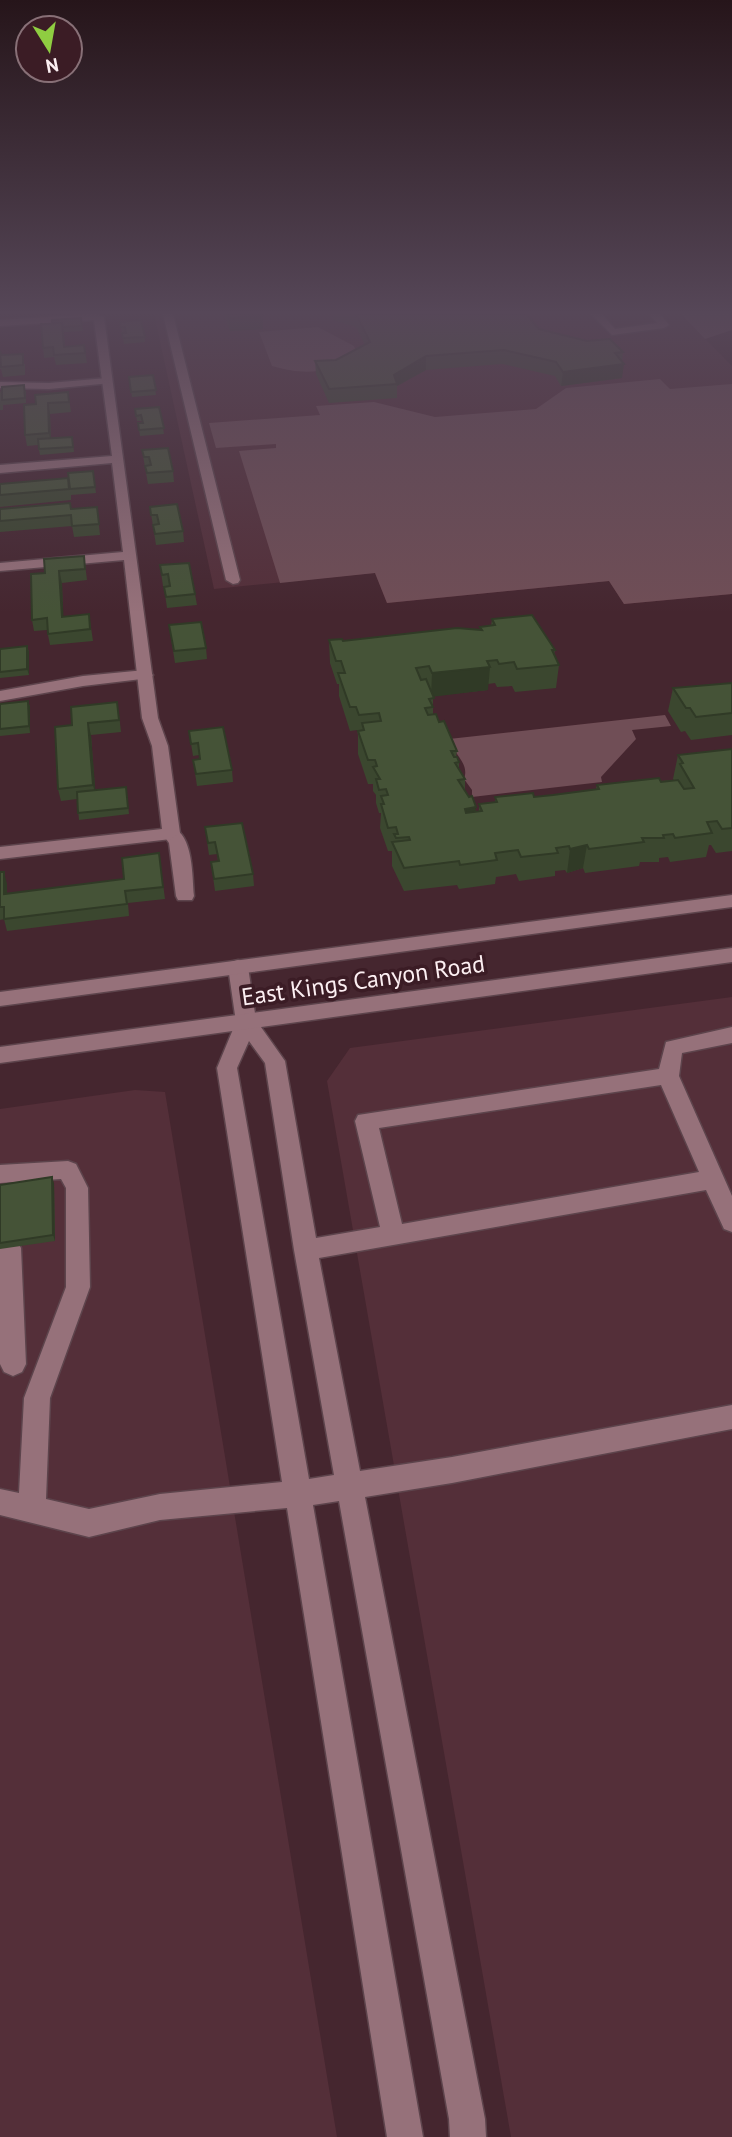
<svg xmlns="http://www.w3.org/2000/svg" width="732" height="2137" font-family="'PT Sans',sans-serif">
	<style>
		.built { fill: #542f39 }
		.green { fill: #704e56 }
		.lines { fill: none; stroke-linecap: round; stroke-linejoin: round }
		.lane-casing { stroke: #5d444c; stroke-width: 3 }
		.street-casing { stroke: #5d444c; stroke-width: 3 }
		.secondary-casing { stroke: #5d444c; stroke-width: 3 }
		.lane { fill: #96717a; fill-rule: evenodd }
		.street { fill: #96717a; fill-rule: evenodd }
		.secondary { fill: #96717a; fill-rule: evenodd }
		.wall { fill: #3b472f }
		.shaded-wall { fill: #303a26 }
		.building { fill: #455337; stroke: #303a26; stroke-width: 2 }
		.labels { text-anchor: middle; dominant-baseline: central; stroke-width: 7; stroke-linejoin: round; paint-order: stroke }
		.street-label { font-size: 24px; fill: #fceff2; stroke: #3b1c25 }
	</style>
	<rect width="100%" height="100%" fill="#45262f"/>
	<path class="built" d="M154 314H681L732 366V594L624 604 609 581 387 603 375 573 214 589Z
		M732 997V2137H511L327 1081 350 1048Z
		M135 1090 165 1092 337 2137H0V1109Z"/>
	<path class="green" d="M681 314H732V330L705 339Z
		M318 327 354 346 358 356C327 373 307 376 272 366L259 332Z
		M660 379 670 389 732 384V594L624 604 609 581 387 603 375 573 280 583 239 451 276 448V444L216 448 209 423 320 415 316 406 374 402 435 417 536 409 566 388Z
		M665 715 671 726 632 730 636 739 601 777 602 782 472 797V790L464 779C470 763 453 754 449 739Z"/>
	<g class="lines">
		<g class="lane-casing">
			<path id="lane" d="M163 314H173L240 580 238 583 233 584 226 580Z
				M591 314H602L615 329 657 323 649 314H660L669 325 664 328 612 335Z
				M107 378 111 379V383L49 389 0 388V382L49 383Z
				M145 670 153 675 150 678 83 686 0 701V691L83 676Z
				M171 827C194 834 192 877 194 896L192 900H178L176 896 169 843 162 833Z
				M238 960 245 962 248 967 256 1020 285 1061 316 1238 380 1227 355 1121 358 1115 659 1069 666 1042 732 1027V1043L682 1053 679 1076 732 1196V1232L724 1229 706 1190 319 1258 360 1471 452 1457 732 1405V1429L452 1483 365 1497 485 2119 486 2137H450L449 2119 339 1501 313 1505 423 2137H387L287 1508 160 1520 89 1537 0 1515V1489L19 1493 24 1398 66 1287V1188L61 1179 0 1183V1165L68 1161 76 1164 88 1188 90 1287 50 1398 46 1499 89 1509 160 1494 282 1482 217 1068 236 1022 228 967 231 962ZM249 1041 265 1063 294 1250 334 1475 309 1479 237 1068ZM661 1085 699 1172 402 1224 379 1128Z
				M9 1238 17 1241 21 1248 26 1364 22 1372 13 1376 4 1372 0 1364V1242Z"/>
		</g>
		<g class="street-casing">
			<path id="street" d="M96 314 104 317 158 718 168 746 180 833 171 839 0 859V847L162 829 152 746 142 718 124 560 0 571V563L123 552 112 463 0 473V465L112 456 94 320 0 326V320Z"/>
		</g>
		<g class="secondary-casing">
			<path id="secondary" d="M732 895V907L0 1006V992Z
				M732 948V962L0 1063V1047Z"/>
		</g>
		<use href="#lane" class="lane"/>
		<use href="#street" class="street"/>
		<use href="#secondary" class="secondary"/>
	</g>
	<path class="wall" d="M224 314H262L263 329 230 331Z
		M332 314H526L539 329 623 352 622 361V378L561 386 555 376 502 364 426 370 397 386V398L329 403 316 374 315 361 336 360 365 345 356 327 333 320Z
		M81 318 83 331 64 332 65 347 84 345 87 363 56 365 54 357 44 358 43 348 52 323Z
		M120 322 145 337V342L124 344 122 333H126V332H122Z
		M0 351 2 355 25 364V375L3 377 1 369H0Z
		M153 375 156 395 132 397 129 377Z
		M0 390 2 396 26 391V403L3 405V410H0Z
		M68 392 71 412 50 414 51 438 72 437 74 452 40 455 38 445 27 446 25 435 36 404Z
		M159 407 164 434 140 436 138 423H142V421H137L135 409Z
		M142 450 173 471 174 482 148 484Z
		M93 471 96 493 71 495V500L0 507V484L68 478Z
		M97 507 100 535 74 537 72 526 0 532V509H71Z
		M150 507 183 531 184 542 156 545Z
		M84 556 87 580 62 583 63 617 89 614 93 641 50 645 47 630 34 631 32 620 45 573Z
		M160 565 195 594 197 605 167 608 164 587 169 586H163Z
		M492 619 555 650 554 655 559 665 556 688 515 692 512 686 497 687 495 683 488 684V690L433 696V715L439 722 457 751 456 757 459 762V768L465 779V790L476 812H479V804L495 802V797H534L596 789 597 785 674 780 673 779 678 755 732 749V851L716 853 711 845H709L706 857 670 862 668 857 659 858V862H640L639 866 585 873 583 868 567 873 565 870 555 871V876L519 881 516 874 496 877 495 884 459 889 457 885 404 891 392 866V851H388L380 828 381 813H379L376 803V795L373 791V784H368L358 754V735L357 730 350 731 339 696V684H337L330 663 329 640 343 641 480 630V627L491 626Z
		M169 625 206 648 207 659 175 663Z
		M27 646 29 652V675L0 678V649Z
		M732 683V735L691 740 685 731 681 732 668 711 673 688Z
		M28 701 30 707V733L0 736V704Z
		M119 714 121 732 91 735 95 790 126 787 129 814 79 820 77 799 61 801 58 789 72 725Z
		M189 731 232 770 233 782 197 786 193 760 200 759 199 755 193 756Z
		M205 827 253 874 254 886 215 891 211 862 218 861 217 854 209 855Z
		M159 853 165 899 128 903 129 916 7 931 4 919 0 920V872L7 884V894L124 879Z
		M54 1183 55 1241 0 1249V1185Z"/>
	<path class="shaded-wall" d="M263 315V329L230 331 229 318Z
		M426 356V370L397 386 394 375Z
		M624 364 622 378 561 386 563 372Z
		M48 403 50 414 51 444 49 433Z
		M59 571 62 583 64 628 62 617Z
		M27 646 29 652V675L27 669Z
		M490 667 488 690 431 697 432 673Z
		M28 701 30 707V733L29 726Z
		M88 723 91 735 96 797 93 785Z
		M476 807 474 831 465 809Z
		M587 845 583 868 567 873 570 849Z
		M4 872 7 884V906L4 894Z
		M52 1177 54 1183 55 1241 53 1235Z"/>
	<path class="building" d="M227 314H262L263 315 229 318Z
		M356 314H526L539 329 587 341 610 339 623 352 615 353 624 364 563 372 556 362 504 350 426 356 394 375 397 384 329 389 315 361 336 360 370 342Z
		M81 318 82 326 63 327 62 323H52V320Z
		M141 320 145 337 123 338 122 333H126L125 327H121L120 322Z
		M62 323 64 347 84 345 85 353 54 355 53 347 43 348 41 324Z
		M0 351 1 355 23 354V365L1 367Z
		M153 375 156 390 131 392 129 377Z
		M24 385 25 398 2 400V387Z
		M68 392 69 402 48 403 49 433 25 435 24 405 36 404 35 395Z
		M159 407 164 428 139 430 138 423H143L141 415 136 416 135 409Z
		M72 437 73 447 39 449 38 439Z
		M168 448 173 471 147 473 145 466 151 465 149 457H144L142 450Z
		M93 471 95 487 70 489 68 473Z
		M68 478 69 489 0 495V484Z
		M70 503 71 509 97 507 99 524 72 526 71 515 0 521V509Z
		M177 504 183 531 155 534 153 525 159 524 157 515H151L150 507Z
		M84 556 85 569 59 571 62 617 89 614 90 629 48 634 47 618 32 620 31 574 45 573 44 559Z
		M189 563 195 594 166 597 164 587 170 586 168 574 162 575 160 565Z
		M532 615 555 650H552L559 665 517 669 514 662 499 664 497 660 487 661 490 667 432 673 429 666 416 668 421 680 426 679 434 698 429 699 433 707 425 708 428 715 436 714 439 722 444 721 457 751H451L454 757H457L459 762 455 763 465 779 458 780 469 797 472 796 476 807 465 809 466 813 482 811 479 804 497 802 495 797 533 793 534 797 553 795 599 789 597 785 659 778 661 782 678 780 684 789 694 788 680 764 683 763 678 755 732 749V828L722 829 717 821 707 822 712 833 675 838 673 834 663 835 664 838H642L644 842 589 849 587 845 570 849 569 846 556 848 558 853 521 857 518 850 495 853 497 860 460 865 459 861 404 868 392 842 410 840 409 837 396 838 394 834H398L396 827 388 828 381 804H384L381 796 388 795 386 789 379 790 376 779H380L373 767 377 766 375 760H368L358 731 364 730 362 723 381 721 379 713 359 715 356 707H350L338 673H345L341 661H336L329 640 342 639 343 641 457 628 482 630 480 627 495 625 492 619Z
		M201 622 206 648 174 651 169 625Z
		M27 646V669L0 672V649Z
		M732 683V713L696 717 690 708H686L673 688Z
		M28 701 29 726 0 729V704Z
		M117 702 119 720 88 723 93 785 58 789 55 727 72 725 71 707Z
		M223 727 232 770 196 774 193 760 200 759 198 743 191 744 189 731Z
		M126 787 128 808 78 813 77 792Z
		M242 823 253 874 214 879 211 862 219 861 215 842 208 843 205 827Z
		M159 853 163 887 125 891 127 904 4 919V907H0V872H4V894L124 879 122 858Z
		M52 1177 53 1235 0 1243V1185Z"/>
	<linearGradient id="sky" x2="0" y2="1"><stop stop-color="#26151a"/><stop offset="0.51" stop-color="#564758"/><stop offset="1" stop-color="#564758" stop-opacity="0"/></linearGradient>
	<rect width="732" height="613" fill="url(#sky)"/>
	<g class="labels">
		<g class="street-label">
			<text transform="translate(363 980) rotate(-8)">East Kings Canyon Road</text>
		</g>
	</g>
	<g transform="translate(49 49) rotate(169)"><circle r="33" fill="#3b1c25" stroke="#887077" stroke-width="2"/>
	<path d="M0-5L12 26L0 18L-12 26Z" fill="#8fcd41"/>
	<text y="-10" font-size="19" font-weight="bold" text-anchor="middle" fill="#fceff2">N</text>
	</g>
</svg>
